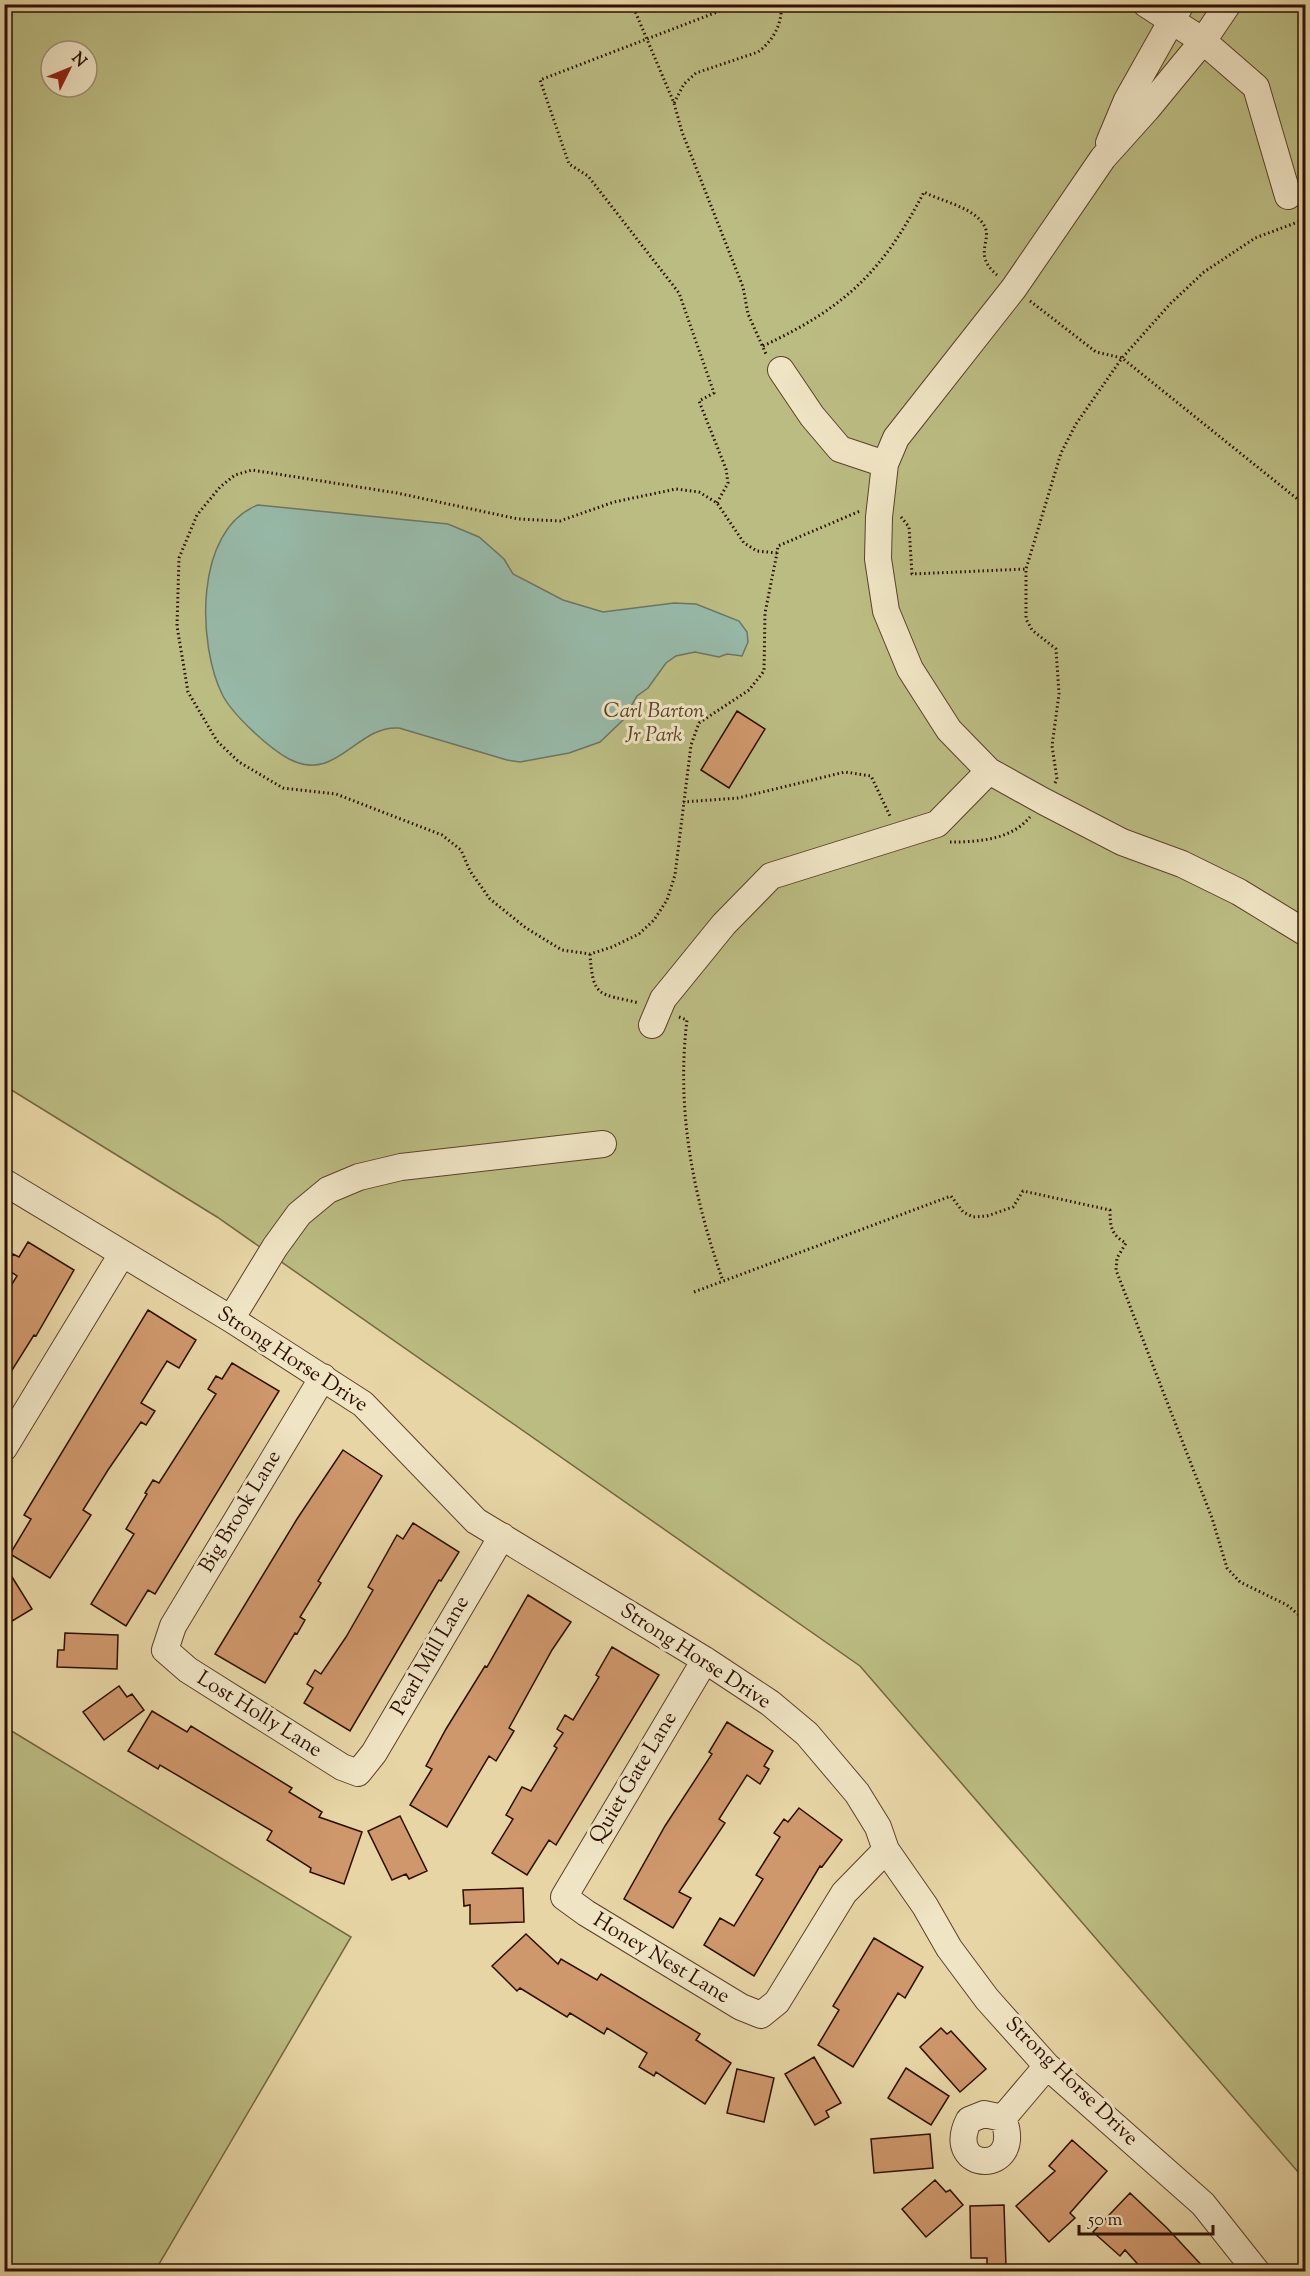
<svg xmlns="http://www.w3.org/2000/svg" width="1310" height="2276" font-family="'Sorts Mill Goudy',serif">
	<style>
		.green { fill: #bbbc82; stroke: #746641; stroke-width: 1.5; fill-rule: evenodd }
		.water { fill: #97b9a8; stroke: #6d7565; stroke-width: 1.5 }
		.building { fill: #cf976c; stroke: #2d0f00; stroke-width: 1.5 }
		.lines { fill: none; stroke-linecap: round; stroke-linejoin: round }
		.minor-casing { stroke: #5c4029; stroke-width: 28 }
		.path { stroke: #2d0f00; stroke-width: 3; stroke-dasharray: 1.5 3; stroke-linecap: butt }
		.minor { stroke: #efe4c4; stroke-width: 26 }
		.labels { text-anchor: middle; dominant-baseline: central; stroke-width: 6; stroke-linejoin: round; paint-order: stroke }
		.park-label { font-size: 21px; font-style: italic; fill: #584327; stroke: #efe4c4 }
		.street-label { font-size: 21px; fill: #2d0f00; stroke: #efe4c4 }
	</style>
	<rect width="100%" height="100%" fill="#e7d5a5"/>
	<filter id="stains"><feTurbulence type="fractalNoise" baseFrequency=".00333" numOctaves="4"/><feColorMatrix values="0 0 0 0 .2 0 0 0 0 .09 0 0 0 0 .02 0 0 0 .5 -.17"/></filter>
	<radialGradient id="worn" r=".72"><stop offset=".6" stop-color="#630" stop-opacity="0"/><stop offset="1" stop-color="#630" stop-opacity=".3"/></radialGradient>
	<path class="green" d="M1287 4 1305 16V2180L860 1666 217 1217 5 1086 4 5ZM51 51H87V87H51Z
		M5 1727 351 1937 155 2271H5Z"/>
	<path class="water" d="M258 505 448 524 479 537 504 559 513 574 563 600 603 612 674 603 696 604 739 621 747 632 748 642 742 656 727 654 719 657 695 652 676 656 666 663 648 688 637 696 623 720 600 742 569 753 520 762 507 760 399 728C356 725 337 784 289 759 269 748 234 716 223 696 197 645 194 529 258 505Z"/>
	<path class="building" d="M737 711 765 729 729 788 701 770Z
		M28 1242 74 1270 36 1336 34 1335 4 1383V1297L17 1276 4 1267 13 1254 19 1257Z
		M148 1310 196 1340 179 1368 167 1361 141 1403 155 1411 146 1425 141 1422 108 1470 83 1510 91 1515 50 1578 10 1554 31 1519 24 1515Z
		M232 1363 279 1391 155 1594 148 1590 126 1626 91 1604 134 1534 126 1529 147 1494 145 1493 153 1480 159 1483 216 1394 208 1389 216 1376 222 1379Z
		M343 1450 382 1476 318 1581 321 1583 300 1617 305 1620 297 1634 295 1633 265 1683 215 1654 297 1519Z
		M413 1523 459 1552 441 1581 439 1580 350 1731 304 1703 313 1688 307 1684 315 1670 321 1674 346 1637 373 1590 368 1587 397 1535 403 1539Z
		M4 1564 32 1609 4 1626Z
		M528 1595 571 1622 552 1650 509 1728 514 1731 496 1761 489 1756 447 1827 410 1805 432 1769 426 1766 446 1729 485 1666 487 1667Z
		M65 1633 118 1635 117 1669 57 1667 58 1650H64Z
		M612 1647 659 1675 556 1845 549 1840 527 1875 492 1853 513 1819 506 1815 522 1787 531 1791 557 1748 554 1746 563 1733 557 1729 565 1715 573 1720 599 1677 596 1675Z
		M119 1686 127 1697 132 1694 144 1710 104 1740 83 1712Z
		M152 1711 187 1732 191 1726 292 1788 289 1792 322 1812 319 1817 362 1832 344 1884 310 1872 311 1868 267 1840 272 1831 160 1765 158 1769 128 1751Z
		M727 1722 773 1751 764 1766 769 1769 760 1784 747 1775 719 1819 725 1823 679 1892 691 1898 673 1928 624 1899 665 1826 712 1754 709 1752Z
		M799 1808 842 1840 822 1867 820 1866 754 1976 704 1945 720 1918 734 1926 763 1879 756 1875 780 1837 774 1833 784 1819 788 1822Z
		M400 1816 427 1871 409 1879 406 1874 392 1880 368 1831Z
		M523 1888 524 1922 470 1924V1905L464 1906 463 1890Z
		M526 1934 558 1964 561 1959 597 1980 601 1974 700 2034 696 2040 731 2063 705 2104 656 2072 654 2076 639 2067 647 2053 607 2028 604 2034 570 2013 567 2017 520 1988 517 1991 492 1966Z
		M874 1938 923 1967 905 1998 898 1993 853 2067 818 2045 839 2010 833 2006Z
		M941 2028 947 2034 951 2031 986 2069 960 2092 920 2047Z
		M814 2057 841 2103 826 2111 829 2117 815 2125 785 2074Z
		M906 2068 949 2096 931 2125 888 2098Z
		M737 2069 774 2078 764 2122 727 2113Z
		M930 2134 933 2168 874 2173 871 2139Z
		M1072 2140 1107 2171 1070 2213 1075 2218 1049 2242 1016 2206 1055 2171 1049 2166Z
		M935 2180 946 2192 950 2190 963 2205 926 2237 902 2209Z
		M1130 2193 1167 2228 1207 2271H1144L1125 2250 1120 2256 1093 2232Z
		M1004 2205 1006 2267H987V2258H971L970 2206Z"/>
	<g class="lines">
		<g class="minor-casing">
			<path id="minor" d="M1146 4 1203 41 1256 87 1288 196
				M1228 4 1203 41 1147 109 1103 158 1014 288 896 438 885 464 879 517 878 559 886 611 910 669 949 730 989 771 1043 801 1122 842 1182 864 1239 892 1306 933
				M1109 143 1127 100 1181 4
				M781 370 812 416 840 449 885 464
				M652 1025 663 999 724 924 771 876 937 824 989 771
				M4 1182 231 1319 363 1404 476 1521 705 1660 770 1703 807 1734 857 1793 878 1827 886 1850 925 1906 949 1948 987 1999 1047 2066 1203 2204 1257 2272
				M231 1319 275 1247 299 1214 328 1190 359 1177 401 1167 603 1144
				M323 1377 173 1626 165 1650 188 1670 342 1767 358 1773 374 1753 502 1536
				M4 1448 122 1254
				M705 1660 564 1897 586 1913 741 2007 761 2015 777 2002 844 1893 886 1850
				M1003 2118 984 2114 969 2120C942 2173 1026 2177 1003 2118L1047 2066"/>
		</g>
		<path class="path" d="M632 4 674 103 682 132 743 287 748 314 766 354
			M674 103 684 84 696 73 758 52C773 41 783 23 781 4
			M1030 301 1096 352 1122 358 1306 506
			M763 346C844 308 882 273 924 192 941 201 968 206 981 221 997 239 970 252 997 275
			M717 503 728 483 726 469 699 401 714 393 679 293 588 176 569 164 540 80 738 4
			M901 517 909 527 912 574 1026 569
			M777 553 757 551 744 543 717 503 699 492 676 489 614 502 560 521 518 519 397 493 252 470 235 475 220 487 197 515 179 558 177 626 188 692 217 741 239 762 283 788 336 794 442 835 461 850 470 871 490 899 526 928 562 950 590 954 612 947 639 934 654 920 667 900 675 875 691 745 699 723 749 690 764 671 765 613 777 553 778 546 860 511
			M1055 783 1057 779 1052 746 1059 694 1056 649 1032 630 1026 619V569L1061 453 1076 424 1122 358 1170 304 1204 272 1255 238 1306 219
			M683 802 738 798 845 772 871 776 890 816
			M950 842C978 842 1011 840 1030 817
			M590 954C593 999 599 993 639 1003
			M679 1017 687 1020C676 1110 693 1196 723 1281
			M694 1292 951 1196 963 1212 973 1217 987 1216 1013 1207 1023 1191 1110 1210C1110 1226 1111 1235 1126 1243L1117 1258 1116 1270 1212 1518 1227 1568 1240 1582 1287 1605 1306 1621"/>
		<use href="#minor" class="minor"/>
	</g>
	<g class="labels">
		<g class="park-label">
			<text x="654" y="712">Carl Barton<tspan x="654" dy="24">Jr Park</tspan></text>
		</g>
		<g class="street-label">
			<text transform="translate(292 1360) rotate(33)">Strong Horse Drive</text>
			<text transform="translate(241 1512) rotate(-59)">Big Brook Lane</text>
			<text transform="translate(431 1656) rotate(-60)">Pearl Mill Lane</text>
			<text transform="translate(695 1657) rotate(33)">Strong Horse Drive</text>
			<text transform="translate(259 1715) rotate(32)">Lost Holly Lane</text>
			<text transform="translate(634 1778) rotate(-59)">Quiet Gate Lane</text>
			<text transform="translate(661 1959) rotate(31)">Honey Nest Lane</text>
			<text transform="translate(1071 2082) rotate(44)">Strong Horse Drive</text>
		</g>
	</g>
	<rect width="1310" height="2276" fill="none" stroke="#e7d5a5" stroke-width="24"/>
	<rect x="6" y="6" width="1298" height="2264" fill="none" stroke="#2d0f00" stroke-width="3"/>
	<rect x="12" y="12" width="1286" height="2252" fill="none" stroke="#2d0f00" stroke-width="1.5"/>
	<g transform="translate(69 69) rotate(47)"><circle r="28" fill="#efe4c4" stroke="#a18f76" stroke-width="1.5"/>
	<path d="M0-4.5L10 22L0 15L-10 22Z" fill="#8f2418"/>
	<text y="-9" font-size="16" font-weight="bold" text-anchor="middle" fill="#2d0f00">N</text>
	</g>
	<path d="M1079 2225v9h134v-9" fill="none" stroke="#2d0f00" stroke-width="3"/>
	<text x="1088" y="2225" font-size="18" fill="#2d0f00" stroke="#efe4c4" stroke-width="4.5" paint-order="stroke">50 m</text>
	<rect width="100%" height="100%" filter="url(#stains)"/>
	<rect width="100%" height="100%" fill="url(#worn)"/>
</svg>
